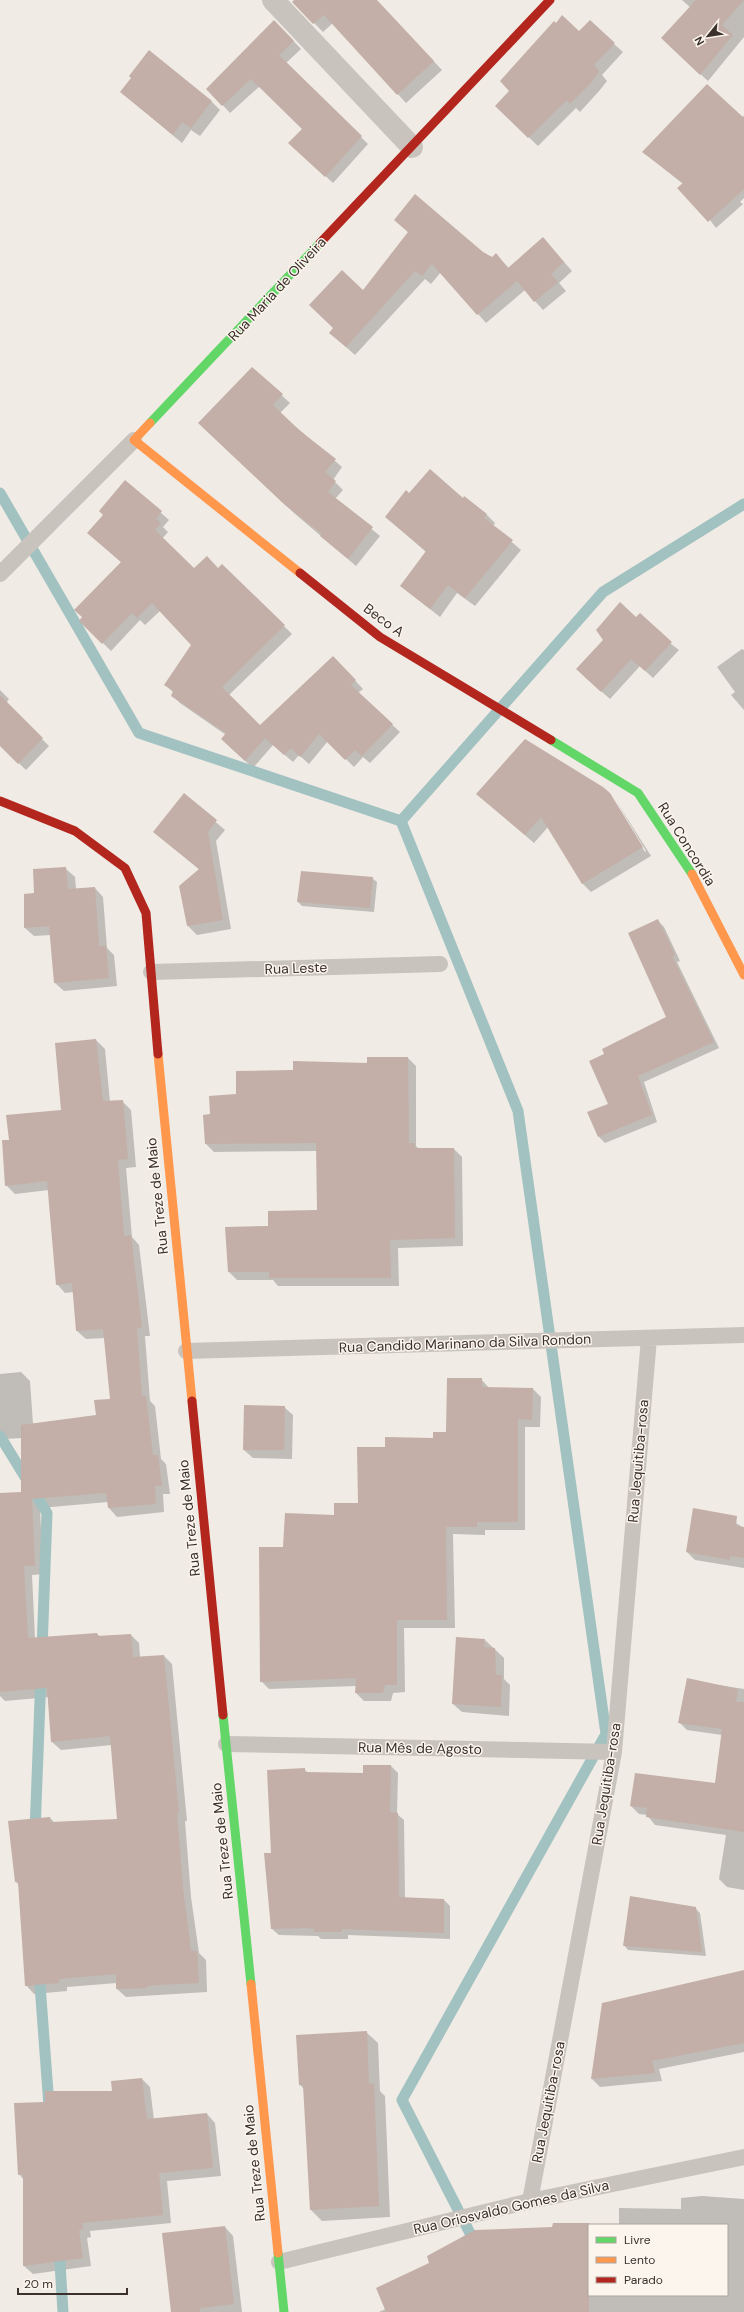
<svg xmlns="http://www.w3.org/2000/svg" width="744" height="2312" font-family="'DM Sans',sans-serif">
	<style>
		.shadow { fill: #0003; fill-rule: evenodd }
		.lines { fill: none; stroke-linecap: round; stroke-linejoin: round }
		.stream { stroke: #a1c2c1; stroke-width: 11 }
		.building { fill: #c3afa7 }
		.lane { stroke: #c9c3be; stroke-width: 16 }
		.street { stroke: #c9c3be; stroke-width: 22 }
		.fast { stroke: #63d668; stroke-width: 9 }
		.slow { stroke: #ff974d; stroke-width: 9 }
		.jam { stroke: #b3261e; stroke-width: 9 }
		.labels { text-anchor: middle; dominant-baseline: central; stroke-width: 3; stroke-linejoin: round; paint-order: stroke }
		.street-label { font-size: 14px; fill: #3b302b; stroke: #fbf5ee }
	</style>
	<rect width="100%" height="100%" fill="#f0ebe5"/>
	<path class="shadow" d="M295 0H376L442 70 406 103 333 23 323 32 293 2Z
		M682 0H744V37L708 81 669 45 691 8Z
		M282 29 301 49 286 63 368 144 333 183 297 150 303 129 260 86 230 113 208 89Z
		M579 33 614 44 623 52 602 75 607 81 600 90 580 112 576 108 538 146 496 106 511 91Z
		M121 92 212 102 220 110 200 136 191 130 182 143Z
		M744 116V198L740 202 743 204 716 228 683 184 643 152Z
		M395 220 492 258 496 255 509 268 543 238 572 271 559 283 566 291 543 310 525 290 486 323 441 272 431 284 425 279 355 355 330 333 409 233Z
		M252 368 290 403 280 413 342 467 333 480 343 490 335 499 380 536 356 566 294 513 207 431Z
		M125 481 169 520 163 527 168 532 162 539 194 569H218L222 565 292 634 229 695 260 726 333 657 363 689 358 693 400 732 370 763 363 757 354 767 328 741 309 764 299 755 293 762 273 745 253 768 230 747 226 735 180 703 172 695 174 693 166 685 192 645 160 611 145 625 140 620 111 651 81 621 122 563 89 533 104 515Z
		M409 494 463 499 465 497 487 515 495 523 493 526 521 550 475 606 457 593 440 617 401 586 426 552 386 517Z
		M637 618 679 650 653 678 640 666 610 699 585 677Z
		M742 649 744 650V710L731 695 735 692 717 667Z
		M0 690 9 699 6 703 49 746 26 770 0 745Z
		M477 794H610L645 852 646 851 615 799 651 856 591 892 582 883 548 827 534 843Z
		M184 795 225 830 216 841 231 929 197 935 188 926 200 870 154 832Z
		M66 869 75 877 76 889 95 888 103 897 107 948 114 955 117 986 64 991 55 983 51 935 34 936 25 928 36 894Z
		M372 878 377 882 374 912 302 906 298 902Z
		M658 921 664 927 680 961 677 962 719 1048 644 1082 657 1122 605 1143 599 1137 609 1104 667 1018Z
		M96 1040 105 1049 110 1102 122 1101 131 1110 136 1167 126 1168 132 1237 139 1245 150 1336H145L150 1401 155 1406 161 1459 166 1464 170 1494H163L164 1512 117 1517 109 1508 108 1502 40 1508 43 1574 32 1575 35 1638 97 1634 100 1636 131 1635 139 1643 140 1657 164 1656 172 1664 187 1821H185L191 1897 199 1953 206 1960 207 1992 126 1997 117 1989V1983L67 1987V1991L34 1994 26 1985 19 1885 16 1882 50 1818 55 1823 118 1820 112 1745 61 1750 52 1742 49 1697 5 1701 0 1696V1494L22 1493V1438L5 1439 0 1433V1374L21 1372 30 1381 33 1424 97 1416 111 1400 105 1338 86 1339 77 1331 74 1292 65 1293 57 1284 49 1190 15 1194 6 1185 10 1141 62 1111Z
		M408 1058 416 1066V1146L419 1149H454L462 1157 463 1246 398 1248 399 1286H278L273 1280H237L229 1272 269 1227 318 1211V1151L214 1152 206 1144 211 1115 237 1095 294 1071Z
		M481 1379 489 1388 533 1389 541 1397 540 1427H525V1530H485V1535L453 1534 455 1628H404L405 1692 393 1693 391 1701H364L356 1693V1686L269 1689 261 1681 284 1548 335 1516 359 1504 386 1448 434 1439 447 1433Z
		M284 1407 293 1415 292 1459 253 1458 244 1450Z
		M736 1523 744 1528V1568L695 1560 687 1552Z
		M485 1640 504 1658V1679L510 1685 509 1716 462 1712 453 1704Z
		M687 1680 744 1689V1890L727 1887 719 1879 726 1835 655 1825 647 1815 639 1814 631 1806 716 1784 722 1735 687 1730 679 1722Z
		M364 1766H391L398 1773 397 1814 404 1820 405 1898 444 1900 450 1906V1939L348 1935V1939H321L318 1936 279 1935 272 1929V1854L304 1769 308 1773 364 1774Z
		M695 1908 700 1913 706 1956 628 1950 624 1945Z
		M744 1971V2052L659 2069 662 2081 600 2087 592 2079Z
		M366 2032 378 2043 380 2091 385 2096 390 2217 322 2221 311 2210 304 2089 300 2085Z
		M142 2079 150 2087 154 2120 207 2114 215 2123 221 2176 167 2181 171 2223 90 2231 91 2237 87 2238 91 2266 33 2274 24 2266V2180L19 2174 46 2103 113 2092Z
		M702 2196 744 2199V2312H379L553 2228 554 2224H619V2208L681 2209V2198ZM589 2225H727V2295H589Z
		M225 2227 233 2236 242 2312H172Z"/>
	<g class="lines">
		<path class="stream" d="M0 493 139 733 401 821 518 1111 606 1734 402 2100 476 2245
			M401 821 603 592 744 504
			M0 1436 47 1513 42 1650
			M35 1832 41 1674
			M39 1971 49 2106
			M59 2247 63 2312"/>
	</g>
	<path class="building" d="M294 0H377L434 61 397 95 324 15 313 24 292 2Z
		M696 0H744L722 25 733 35 700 75 661 38Z
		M562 15 579 31 590 20 615 43 594 65 599 71 592 82 570 104 567 100 528 138 495 106 509 91 500 81 554 21 556 23Z
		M274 20 294 41 279 55 362 136 325 177 288 143 302 129 251 79 222 106 206 89Z
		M149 50 212 101 191 128 182 122 173 135 120 92 131 78 129 76Z
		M707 84 744 118V189L708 222 677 188 683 183 642 152Z
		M415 194 483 252 492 257 496 253 508 268 543 237 564 262 551 274 558 282 534 302 517 281 477 315 432 264 422 276 415 271 346 347 329 333 333 328 309 305 342 270 363 290 408 232 394 220Z
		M252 367 283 394 273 405 299 430 336 459 325 472 336 481 328 492 373 527 348 559 320 536 322 534 285 505 198 423Z
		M430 469 463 498 464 496 487 514 484 518 513 540 465 598 448 585 430 609 400 586 426 551 385 517 406 490 409 493Z
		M125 480 162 511 156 519 161 523 155 530 194 568 207 556 218 568 222 564 285 625 222 687 260 725 333 656 356 680 351 685 393 724 362 756 355 750 345 760 319 734 300 757 291 748 284 755 265 738 245 761 221 739 226 733 171 696 173 691 164 685 191 645 152 603 137 618 132 613 102 644 79 621 82 617 74 610 121 562 87 533 103 515 99 511Z
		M620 602 636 617 640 613 672 642 645 671 631 659 601 692 576 669 603 640 596 630Z
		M0 695 43 738 18 764 0 746Z
		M525 739 603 787 610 793 643 847 582 884 541 817 525 835 476 794Z
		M184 793 217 820 208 832 223 920 187 926 179 886 199 869 153 832Z
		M66 867 68 889 95 887 99 946H106L109 978 54 983 49 926 24 928V894L34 893 33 869Z
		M301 871 373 877 370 908 297 902Z
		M658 919 675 955 672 956 714 1042 638 1076 652 1115 598 1137 587 1112 608 1104 589 1061 604 1054 602 1049 666 1017 628 933Z
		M96 1039 103 1101 123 1100 128 1159 118 1160 124 1236 131 1235 142 1328H137L142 1396H146L153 1455H158L162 1486H155L156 1504 108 1508 106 1493 32 1499 35 1566H24L28 1638 97 1633 98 1636 131 1634 133 1657 164 1655 179 1813H177L183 1887 191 1951H197L199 1983 159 1985 147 1986V1988L116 1989V1974L59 1979V1983L25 1986 18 1882H15L8 1821 50 1817 51 1822 117 1819 110 1736 51 1742 47 1688 0 1692V1493L21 1492V1425L96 1415 94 1400 110 1399 103 1329 76 1331 72 1283 56 1285 47 1181 5 1186 2 1140H9L6 1115 61 1110 55 1043Z
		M367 1057H408L409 1143H415V1148H454L455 1238 390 1240 391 1278H269V1272H228L225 1227 268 1226V1211L317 1210 316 1143 205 1144 203 1115 210 1114 209 1096 236 1094V1071L293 1070V1061L367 1063Z
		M447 1378H482V1387L533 1388 532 1420 518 1419V1522H477V1527H446L447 1620H397V1685H385L383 1693H355L356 1678 260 1682 259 1547H283L285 1513 334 1515V1503H358L357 1447H385V1437L433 1438V1432H446Z
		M244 1405 285 1406 284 1450H243Z
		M693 1508 737 1516 736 1526 744 1527V1558L730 1556V1560L686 1552Z
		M456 1637 485 1639 484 1647 495 1648 496 1675H502L501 1707 452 1704Z
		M687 1678 738 1689 736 1702H744V1832L646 1817 647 1808 630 1806 635 1773 715 1783 722 1729 678 1723Z
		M363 1765H391L390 1812 398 1813 399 1897 444 1899V1933L342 1929V1932H314V1929L307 1928 271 1929 264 1853H271L267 1770 305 1768V1772L363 1773Z
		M630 1896 696 1907 702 1952 623 1946Z
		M744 1970V2043L652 2061 655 2073 591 2079 602 2003Z
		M367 2031 369 2084 374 2083 379 2206 310 2210 303 2085H299L296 2035Z
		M142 2078 147 2119 207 2113 213 2168 159 2173 163 2215 82 2223 83 2229 79 2230 83 2258 23 2266V2174L18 2175 14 2103 45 2102V2091H112L111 2081Z
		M553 2223H589V2312H386L376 2288 429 2263 427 2256 475 2230 552 2227Z
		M225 2226 234 2304 200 2308V2312H171L162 2233Z"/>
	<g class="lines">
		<path class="lane" d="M0 574 134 440
			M151 972 440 964
			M186 1351 744 1335
			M226 1744 614 1752
			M530 2201 614 1752 649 1338
			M279 2262 530 2201 744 2157"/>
		<path class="street" d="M273 0 412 147"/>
		<path class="fast" d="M150 423 320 243
			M551 740 638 793 692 874
			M223 1715 251 1984
			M278 2253 284 2312"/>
		<path class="slow" d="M150 423 134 440 300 573
			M692 874 744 975
			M158 1054 192 1401
			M251 1984 278 2253"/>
		<path class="jam" d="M320 243 550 0
			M300 573 380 637 551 740
			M0 801 75 831 125 868 146 913 158 1054
			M192 1401 223 1715"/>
	</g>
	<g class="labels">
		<g class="street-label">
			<text transform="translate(277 289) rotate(-47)">Rua Maria de Oliveira</text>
			<text transform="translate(384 620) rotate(36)">Beco A</text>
			<text transform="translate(687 844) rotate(58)">Rua Concordia</text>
			<text transform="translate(296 968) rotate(-2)">Rua Leste</text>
			<text transform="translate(157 1196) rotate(-96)">Rua Treze de Maio</text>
			<text transform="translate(465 1343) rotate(-2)">Rua Candido Marinano da Silva Rondon</text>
			<text transform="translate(638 1461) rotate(-85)">Rua Jequitiba-rosa</text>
			<text transform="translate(189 1518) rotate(-96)">Rua Treze de Maio</text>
			<text transform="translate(420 1748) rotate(1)">Rua Mês de Agosto</text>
			<text transform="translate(606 1784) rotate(-81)">Rua Jequitiba-rosa</text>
			<text transform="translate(222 1841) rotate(-96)">Rua Treze de Maio</text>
			<text transform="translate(548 2102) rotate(-79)">Rua Jequitiba-rosa</text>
			<text transform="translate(254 2163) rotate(-96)">Rua Treze de Maio</text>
			<text transform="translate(511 2207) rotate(-13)">Rua Oriosvaldo Gomes da Silva</text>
		</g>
	</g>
	<rect x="588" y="2224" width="140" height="72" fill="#fbf5ee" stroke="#aea6a0"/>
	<rect x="596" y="2237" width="20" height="6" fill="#63d668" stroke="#aea6a0"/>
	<text x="624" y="2244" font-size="12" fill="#3b302b">Livre</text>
	<rect x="596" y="2257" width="20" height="6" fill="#ff974d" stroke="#aea6a0"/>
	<text x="624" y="2264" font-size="12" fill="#3b302b">Lento</text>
	<rect x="596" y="2277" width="20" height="6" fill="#b3261e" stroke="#aea6a0"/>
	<text x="624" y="2284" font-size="12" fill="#3b302b">Parado</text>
	<g transform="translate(708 36) rotate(240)" stroke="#fbf5ee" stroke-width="3" paint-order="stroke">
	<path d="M0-3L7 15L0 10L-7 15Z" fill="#3b302b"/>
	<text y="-6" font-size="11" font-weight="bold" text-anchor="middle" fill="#3b302b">N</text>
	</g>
	<path d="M18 2288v6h109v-6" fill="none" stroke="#3b302b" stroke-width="2"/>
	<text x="24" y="2288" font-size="12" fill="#3b302b" stroke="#fbf5ee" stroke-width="3" paint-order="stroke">20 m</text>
</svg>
